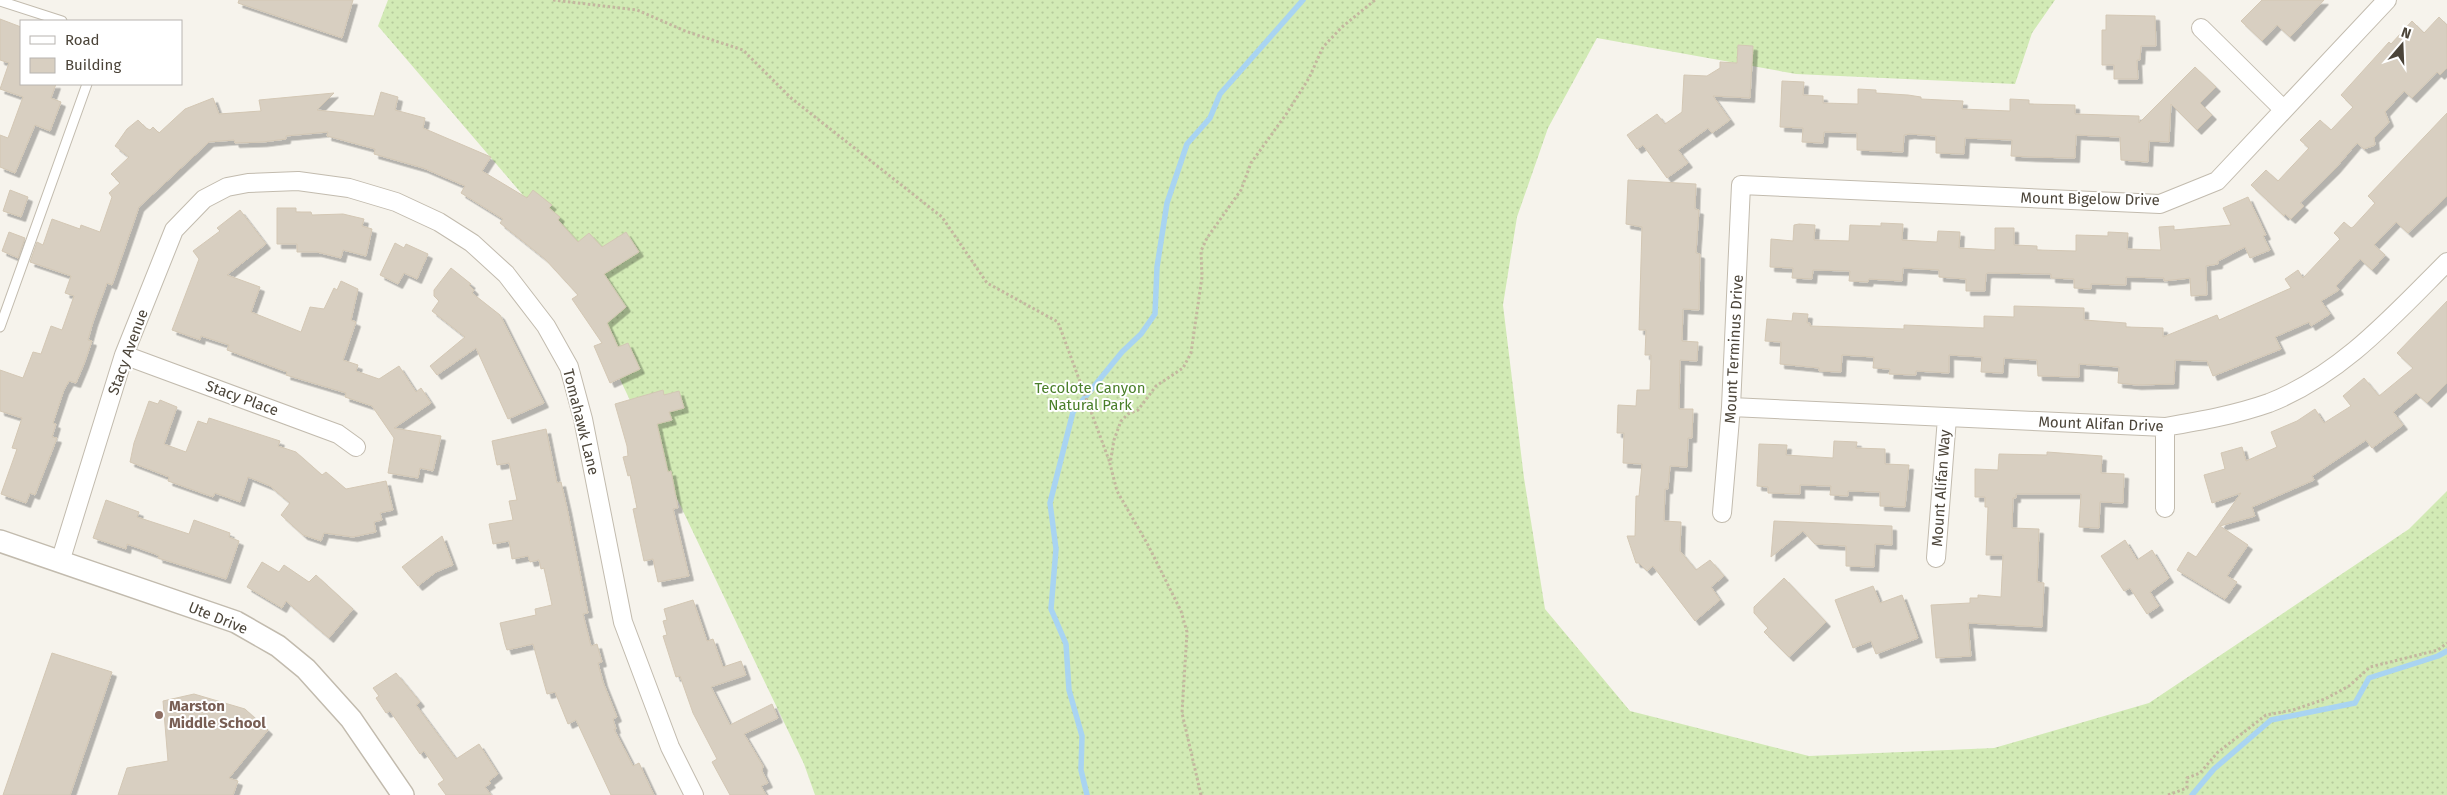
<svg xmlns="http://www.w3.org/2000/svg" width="2447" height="795" font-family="'Fira Sans',sans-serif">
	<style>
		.grass { fill: url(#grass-dots) }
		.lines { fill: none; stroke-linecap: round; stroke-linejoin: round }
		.stream { stroke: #a9d4f2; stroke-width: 5.5 }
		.building { fill: #d8cfc1; stroke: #d3c7b4; filter: url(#shadow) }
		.service-casing { stroke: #c2bbae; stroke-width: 11 }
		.minor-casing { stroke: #c2bbae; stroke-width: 20 }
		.tertiary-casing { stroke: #c2bbae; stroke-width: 24 }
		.path { stroke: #c4b79f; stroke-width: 3; stroke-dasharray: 2.5 2.5; stroke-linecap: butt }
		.service { stroke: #fff; stroke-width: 9 }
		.minor { stroke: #fff; stroke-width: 18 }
		.tertiary { stroke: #fff; stroke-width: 21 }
		.education-dot { fill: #8d6e63; stroke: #fff; stroke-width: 2 }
		.labels { text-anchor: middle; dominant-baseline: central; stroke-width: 4; stroke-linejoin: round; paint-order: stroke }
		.street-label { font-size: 15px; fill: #4b4439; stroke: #fff }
		.park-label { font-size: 15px; fill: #4a7f2a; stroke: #fff }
		.education-label { font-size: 15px; font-weight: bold; fill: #785e54; stroke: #fff; text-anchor: start }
	</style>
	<defs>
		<pattern id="grass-dots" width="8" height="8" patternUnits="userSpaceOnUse" patternTransform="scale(1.25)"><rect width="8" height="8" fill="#d2eab5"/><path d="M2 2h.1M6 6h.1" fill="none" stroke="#b6ca9c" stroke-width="1.8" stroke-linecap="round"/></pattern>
		<filter id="shadow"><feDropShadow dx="4.5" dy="4.5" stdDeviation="0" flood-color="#0004"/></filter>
	</defs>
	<rect width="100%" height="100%" fill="#f6f3ec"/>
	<path class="grass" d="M388 0H2055L2032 33 2015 84 1796 74 1597 38 1548 128 1517 217 1503 305 1524 478 1545 609 1630 711 1809 756 1994 748 2149 703 2409 529 2447 491V795H815L804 764 594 325 522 194 378 26Z"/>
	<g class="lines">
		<path class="stream" d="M1087 795 1081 770 1082 736 1069 690 1066 644 1051 609 1056 549 1050 503 1073 412 1122 352 1141 334 1155 314 1157 267 1167 203 1187 144 1210 118 1220 94 1303 0
			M2192 795 2214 769 2271 720 2355 703 2369 678 2438 656 2447 651"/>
	</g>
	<path class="building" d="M239 0H353L342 38 238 3Z
		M2262 0H2324L2290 37 2277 25 2262 41 2241 21Z
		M2106 15 2155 16 2156 46H2141L2140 60H2137L2138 79H2114V65H2102V30H2106Z
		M2439 17 2447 25V68L2440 75 2437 72 2412 98 2404 91 2385 112 2389 122 2374 138 2375 145 2364 149 2357 143 2335 169 2300 203 2304 206 2291 219 2285 214 2284 216 2251 185 2266 170 2278 181 2309 148 2300 140 2320 120 2331 130 2353 107 2341 95 2389 42 2391 44 2412 21 2424 33Z
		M0 19 21 27V84H56L51 98 61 102 50 131 35 125 15 173 0 167V135L8 138 23 97 0 89 9 63 0 60Z
		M1738 45 1753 46 1750 98 1713 96 1730 120 1712 133 1708 128 1678 150 1688 163 1667 178 1643 145 1637 149 1627 135 1657 114 1665 124 1682 112 1684 75 1707 76 1720 68V62L1737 63Z
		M2195 67 2216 87 2200 103 2212 115 2197 130 2171 104 2169 142 2149 141 2148 162 2121 160 2120 137 2076 135 2075 158 2031 157 2011 156 2012 140 1965 138 1964 154 1936 153V136L1910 134 1904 135 1903 152 1857 150V133L1824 132 1823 143 1802 142 1803 128 1780 127 1782 81 1804 82 1803 95 1823 96V103L1858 104V89L1876 90V93L1908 95 1921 97V99L1963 101 1962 109 2010 111V99L2029 100V104L2075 105V114L2139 116V123Z
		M381 92 398 97 395 110 425 118 423 128 491 157 482 171 527 198 533 190 552 205 549 208 560 217 558 220 578 242 589 233 602 247 626 232 639 252 604 274 626 307 607 323 618 347 628 343 640 369 610 383 594 346 602 343 572 299 578 295 545 259 500 223 503 219 461 193 465 186 423 168 374 154 375 149 327 136 328 132 286 136V139L263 142 235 143 234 140 209 142 139 207 112 285 107 283 93 322 88 340 92 341 84 364 76 383 69 381 64 390 53 423 56 424 52 437 57 438 35 495 30 493 26 503 1 494 17 449 12 448 22 418 0 411V370L23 378 33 352 41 354 51 326 62 330 74 296 65 293 71 276 30 262 37 242 43 245 52 219 80 229 81 225 100 232 112 197 109 193 120 183 111 174 129 157 115 146 127 129 138 120 146 128 150 130 153 127 159 133 185 109 213 98 219 114 261 111 259 100 334 93 317 110 374 116Z
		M2447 113V196L2408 233 2396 222 2374 245 2385 255 2372 270 2360 259 2336 286 2339 290 2321 301 2330 314 2311 326 2309 322 2275 337 2281 349 2213 376 2207 361 2175 360 2174 384 2137 385 2118 383 2119 367 2079 364V377L2038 376 2037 360 2004 358 2003 373 1981 372 1982 357 1949 355V373L1916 371V375L1889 374 1890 369 1873 368 1874 357 1842 355 1841 372 1819 371V368L1780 364 1781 342 1765 341 1767 319 1792 321 1793 313 1808 314 1807 323H1810V326L1904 329V325L1984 328V316L2014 317V306L2084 308V320L2126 323V327L2163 328V337L2217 315 2219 320 2291 288 2285 279 2298 270 2303 278 2340 239 2334 233 2344 222 2351 228 2353 227 2375 203 2368 196Z
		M1628 180 1696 184 1695 209 1699 210 1696 253 1700 254 1699 310 1683 309 1682 341 1698 342 1697 361 1680 360 1679 409H1693L1692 438H1688L1687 467 1670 466 1668 489H1665L1664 521 1681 522 1680 551 1696 570 1710 560 1724 576 1711 587 1720 600 1695 621 1653 566 1647 571 1639 563H1636L1627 536H1635L1636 496H1639L1642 464 1623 463 1624 433H1617L1618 405 1636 406 1637 390H1650L1651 355H1645L1646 330H1639L1642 227 1626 224Z
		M10 190 28 197 21 217 3 211Z
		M2248 197 2266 235 2263 236 2270 250 2250 258 2245 247 2218 261V264L2206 266 2207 295 2191 296 2190 278 2164 281V278L2126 277V285L2091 284V289L2074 288V279L2051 278V274L1988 273 1986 274 1985 291H1966V279L1939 277V270L1903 268 1902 281 1869 279 1868 282 1849 281 1850 271 1813 270 1812 279 1792 278 1793 268 1770 267 1771 239 1793 241 1794 225 1799 224 1815 225 1814 240 1849 241 1850 225 1881 226V223L1903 224 1902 240 1937 242 1938 231 1960 232 1959 248 1995 250V228H2014V245L2037 246V250L2076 251V235L2108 236V232L2128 233 2127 249 2161 250 2159 227 2174 226V230L2231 225 2223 208Z
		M277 208H296V212H311L312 215 343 214 364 219 362 226 372 229 366 256 343 250 341 258 317 252H297V244H277Z
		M240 210 266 244 227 275 260 287 251 312 301 332 310 307 324 309 334 288 337 290 341 281 358 289 351 320 356 322 343 360 358 365 356 371 379 379 399 366 416 392 421 388 431 403 394 428 441 436 433 471 420 468 418 478 388 473 394 438 372 406 345 397 346 393 286 375 287 372 227 350 229 345 201 336 200 340 172 330 199 259 193 251 220 231 217 228Z
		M9 232 25 238 18 258 2 251Z
		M395 243 404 248 406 244 428 254 417 279 404 273 398 284 380 275Z
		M451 268 471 284 469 285 474 290 472 293 500 315 544 403 508 419 476 348 437 375 430 366 465 337 432 311 439 301 434 296V290Z
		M2447 301V383L2427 403 2416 393 2393 412 2403 425 2372 448 2366 440 2312 476 2314 480 2252 507 2255 516 2220 526 2248 545 2227 576 2237 582 2225 599 2177 570 2188 552 2196 557 2241 493 2212 503 2204 475 2225 469 2221 453 2242 447 2246 461 2277 447 2271 432 2297 421 2315 409 2324 423 2351 406 2343 396 2364 378 2379 396 2413 368 2397 353Z
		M663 390 664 395 679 391 684 408 669 412 672 420 657 424 668 472 671 471 678 508 673 509 689 576 658 582 653 559 644 561 633 509 637 508 630 475 628 476 623 457 628 456 627 446 615 404Z
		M160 400 177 407 164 444 186 452 198 421 207 424 209 418 280 441 278 446 296 452 322 475 326 472 346 489 386 481 393 510 380 513 382 520 374 522 376 532 353 537 324 533 321 541 303 535 281 515 290 503 270 486 248 477 240 502 215 493 213 497 168 481 169 477 130 462 134 443 149 401 158 404Z
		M546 429 557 483 561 482 567 508 588 613 583 614 591 646 597 644 602 662 598 663 603 682 617 717 613 719 616 729H614L633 766 639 763 654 795H611L576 720 568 724 555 692 547 694 533 644 507 650 505 644 500 623 536 615 535 609 552 605 544 568 541 569 539 560 530 562 528 556 512 559 509 541 493 544 489 524 513 520 509 501 517 500 509 463 497 465 492 441Z
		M1834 441 1857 442 1856 448 1885 449V464L1909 465 1905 507 1880 506V492L1848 491V496L1830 495 1831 486 1800 485V494L1768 493V487L1757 486 1759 444 1787 445 1786 455 1833 458Z
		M2047 452 2102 456 2101 473 2124 474 2123 503 2100 502 2099 528 2079 527 2081 494H2016V498H2013L2012 528 2039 529 2037 582 2044 583 2042 627 1968 623 1971 656 1936 658 1931 605 1970 603V598H1978V595L2001 597 2003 555H1986L1988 507H1985V497H1975V469L1998 470 1999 454 2047 455Z
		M106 500 139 512 137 517 189 534 194 520 230 533 229 537 239 541 226 579 158 558 159 556 155 554 127 544 126 549 93 538Z
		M1774 521 1892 526V545L1875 544 1874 567 1846 566V546L1815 544 1803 531 1771 557Z
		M442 536 453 565 436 572 418 586 402 567Z
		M2125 540 2137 560 2152 550 2169 578 2150 592 2159 606 2147 614 2130 588 2124 591 2101 556Z
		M262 562 279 572 284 565 309 582 316 575 353 609 329 638 286 601 282 608 247 587Z
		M1784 578 1826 622 1789 657 1764 632 1768 628 1754 613V607Z
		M1873 586 1880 603 1902 595 1918 638 1876 654 1871 641 1853 648 1835 600Z
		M693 600 707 641 713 639 723 667 741 661 746 675 711 687 730 725 772 704 778 718 744 734 763 766 762 771 768 783 761 786 766 795H730L712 762 717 759 693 713 680 676 676 677 663 636 667 635 663 621 667 620 664 609Z
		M52 653 112 672 70 795H3Z
		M396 673 420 702 416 705 456 759 479 744 498 774 489 781 491 783 485 787 491 795H446L438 784 444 780 424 751 420 754 390 711 386 713 376 698 379 696 373 688Z
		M194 694 245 709 268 730 229 778 238 781 233 795H118L127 768 168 761 163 701Z"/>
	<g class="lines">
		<g class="service-casing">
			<path id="service" d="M0 1 62 21
				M0 327 87 84"/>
		</g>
		<g class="minor-casing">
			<path id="minor" d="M2201 28 2283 109
				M124 355 338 434 356 447
				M1731 407 2165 427C2200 421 2235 415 2269 403 2341 375 2394 315 2447 262
				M2165 508V427
				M1722 513 1731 407 1741 185 2160 204 2217 181 2387 0
				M1936 558 1947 418
				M60 562 124 355 174 230 204 199 227 187 248 183 298 181 349 188 396 202 439 222 472 243 506 274 546 326 569 367 583 419 623 622 670 747 694 795"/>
		</g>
		<g class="tertiary-casing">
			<path id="tertiary" d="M0 541 236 622 278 646 306 669 351 719 403 795"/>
		</g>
		<path class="path" d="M553 0 637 10 685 31 743 50 791 98 942 217 987 283 1058 322 1110 463
			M1201 795 1182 713 1187 632 1181 611 1148 545 1117 491 1110 464 1114 440 1121 421 1128 414 1138 410 1156 386 1183 368 1191 353 1202 277 1201 251 1207 238 1241 190 1251 163 1287 113 1309 78 1323 47 1342 27 1375 0
			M2168 795 2187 788V778L2200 773 2218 752 2266 715 2293 710 2325 699 2349 686 2370 667 2438 650 2447 643"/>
		<use href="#service" class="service"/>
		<use href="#minor" class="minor"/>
		<use href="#tertiary" class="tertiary"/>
	</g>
	<circle class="education-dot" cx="159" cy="715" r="5"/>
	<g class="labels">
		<g class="street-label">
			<text transform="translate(2090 199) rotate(1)">Mount Bigelow Drive</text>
			<text transform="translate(1734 349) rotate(-87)">Mount Terminus Drive</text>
			<text transform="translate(128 352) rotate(-70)">Stacy Avenue</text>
			<text transform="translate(242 398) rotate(20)">Stacy Place</text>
			<text transform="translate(581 422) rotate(76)">Tomahawk Lane</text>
			<text transform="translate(2101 424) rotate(2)">Mount Alifan Drive</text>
			<text transform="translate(1941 488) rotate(-86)">Mount Alifan Way</text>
			<text transform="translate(218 618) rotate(22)">Ute Drive</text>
		</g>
		<g class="park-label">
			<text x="1090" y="388">Tecolote Canyon<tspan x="1090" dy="17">Natural Park</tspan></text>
		</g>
		<g class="education-label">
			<text x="169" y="706">Marston<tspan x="169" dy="17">Middle School</tspan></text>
		</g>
	</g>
	<rect x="20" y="20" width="162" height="65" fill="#ffffff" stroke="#b7b4b0"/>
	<rect x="30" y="36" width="25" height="8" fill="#ffffff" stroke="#b7b4b0"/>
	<text x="65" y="45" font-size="15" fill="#4b4439">Road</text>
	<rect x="30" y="58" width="25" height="15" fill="#d8cfc1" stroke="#b7b4b0"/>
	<text x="65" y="70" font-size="15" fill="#4b4439">Building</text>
	<g transform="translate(2402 45) rotate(19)" stroke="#ffffff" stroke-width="4" paint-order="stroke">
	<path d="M0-4L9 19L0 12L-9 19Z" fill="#4b4439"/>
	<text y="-8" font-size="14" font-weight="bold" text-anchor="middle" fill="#4b4439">N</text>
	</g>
</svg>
